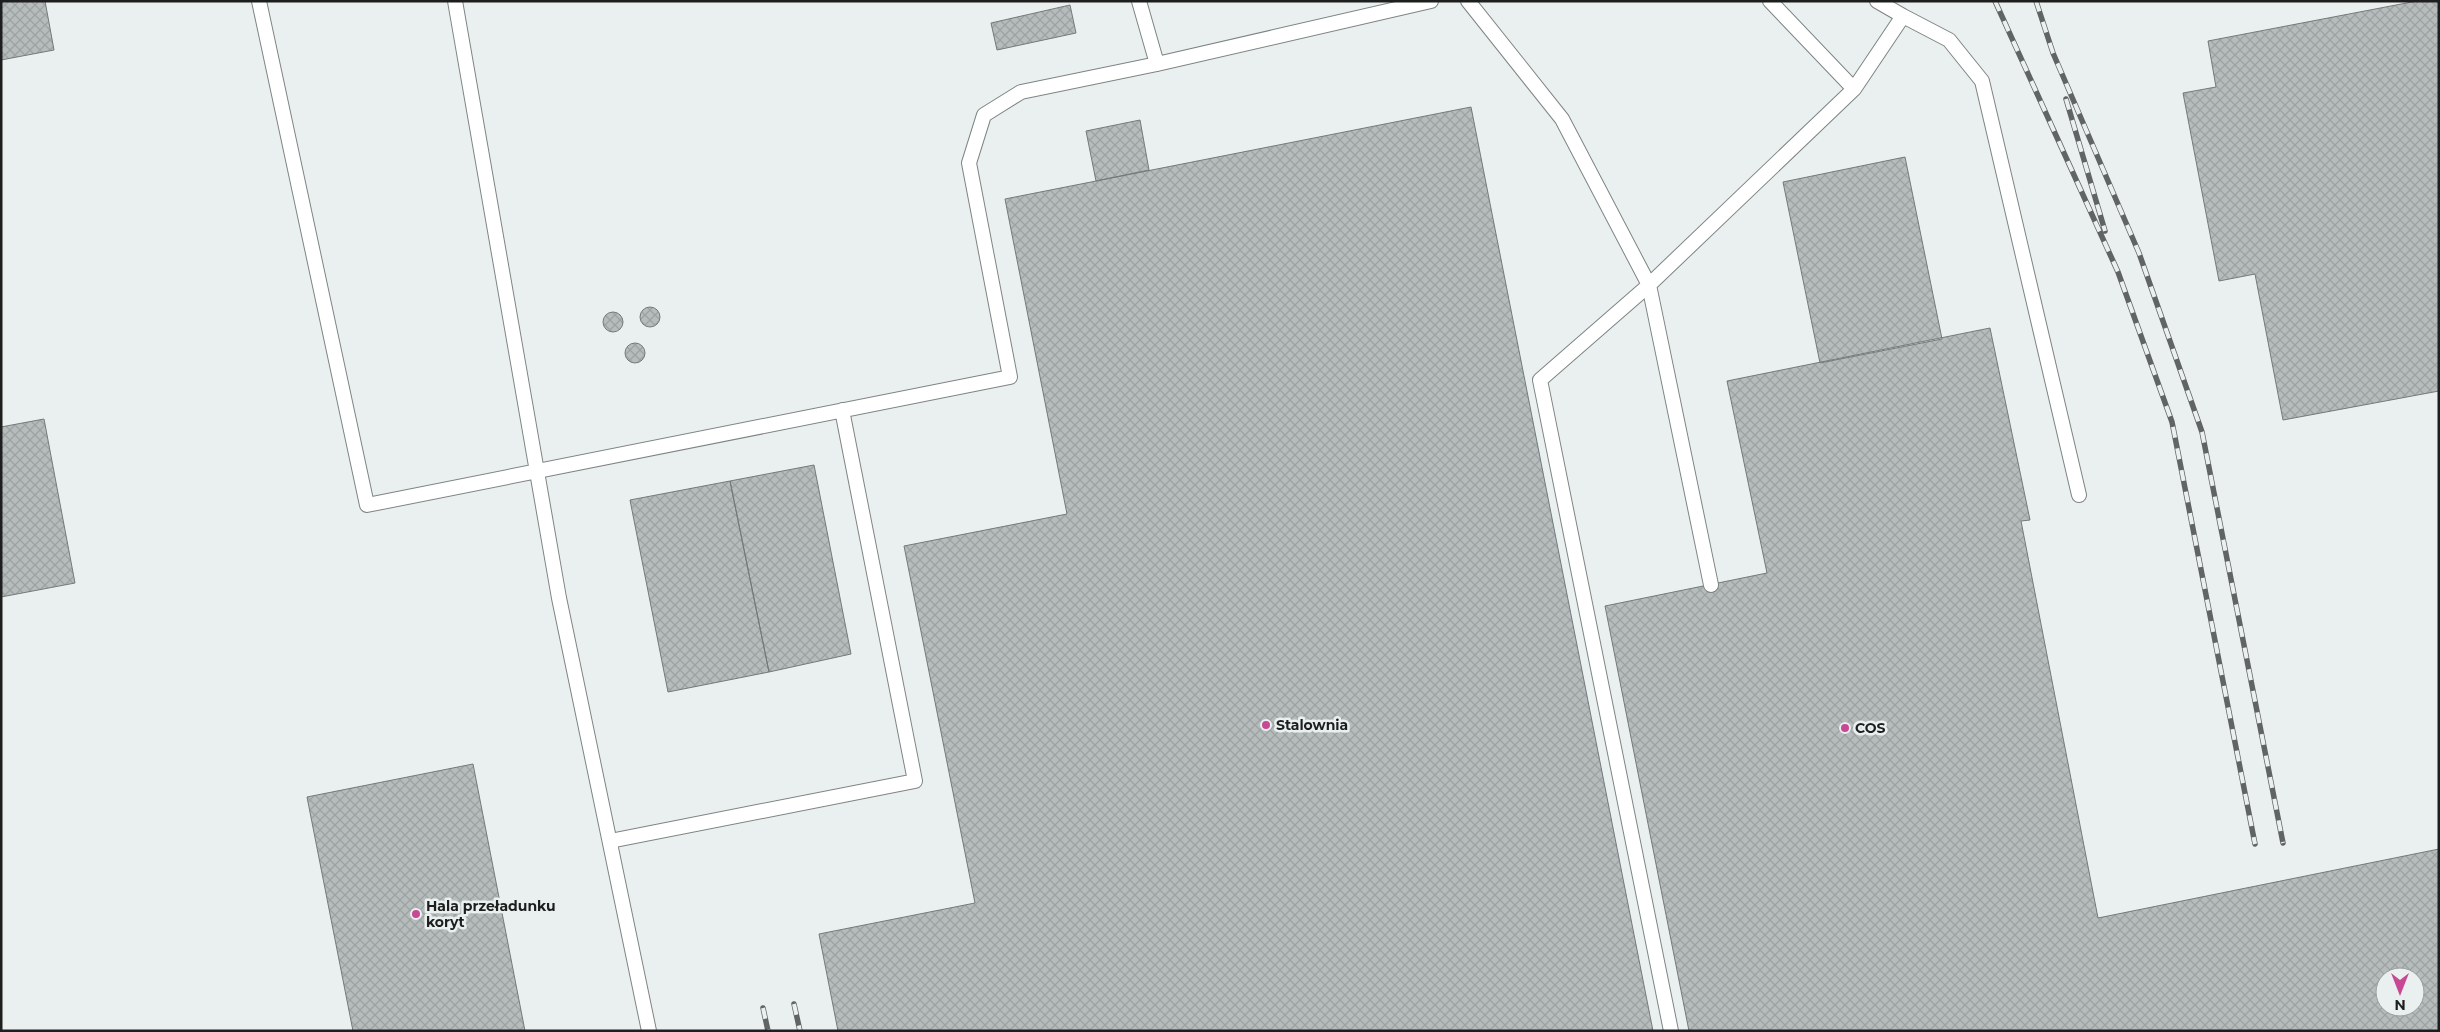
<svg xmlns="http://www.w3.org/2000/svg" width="2440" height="1032" font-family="Montserrat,sans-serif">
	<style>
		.building { fill: url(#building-cross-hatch); stroke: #747979; fill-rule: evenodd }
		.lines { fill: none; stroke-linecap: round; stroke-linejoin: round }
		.service-casing { stroke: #7e8484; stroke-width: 16 }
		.service { stroke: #fff; stroke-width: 14 }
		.rail-casing { stroke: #616464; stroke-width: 5.5 }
		.rail { stroke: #eaf0ef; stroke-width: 4; stroke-dasharray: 11; stroke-linecap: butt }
		.poi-dot { fill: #c74893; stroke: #eaf0ef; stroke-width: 2 }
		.labels { text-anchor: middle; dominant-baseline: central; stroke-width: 5; stroke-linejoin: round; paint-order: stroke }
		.poi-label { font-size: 14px; font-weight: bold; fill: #1d1f1f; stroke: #eaf0ef; text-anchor: start }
	</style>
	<defs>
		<pattern id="building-cross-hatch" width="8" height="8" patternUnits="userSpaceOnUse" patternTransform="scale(1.25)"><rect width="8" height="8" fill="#b6bcbc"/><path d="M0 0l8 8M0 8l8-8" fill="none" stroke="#9ca1a1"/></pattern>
	</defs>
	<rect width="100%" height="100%" fill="#eaf0ef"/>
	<path class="building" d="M1 1H45L54 50 1 60Z
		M2417 1H2439V391L2283 420 2255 274 2219 281 2183 93 2216 87 2208 41Z
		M1070 5 1076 33 997 50 991 23Z
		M1471 107 1653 1031H838L819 934 975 903 904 546 1067 514 1005 199Z
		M1140 120 1149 170 1096 181 1086 131Z
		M1905 157 1942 339 1820 363 1783 182Z
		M640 317a10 10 0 1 1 20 0a10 10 0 1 1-20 0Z
		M603 322a10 10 0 1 1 20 0a10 10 0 1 1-20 0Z
		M1990 328 2030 520 2021 521 2098 918 2439 849V1031H1689L1605 606 1767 573 1727 381ZM2385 977H2415V1007H2385Z
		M625 353a10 10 0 1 1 20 0a10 10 0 1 1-20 0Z
		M44 419 75 583 1 597V427Z
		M814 465 851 654 769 672 730 481Z
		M730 481 769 672 668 692 630 500Z
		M473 764 525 1031H353L307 797Z"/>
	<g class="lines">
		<g class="service-casing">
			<path id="service" d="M259 1 367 505 1010 377 969 163 984 115 1021 92 1157 64 1431 1
				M455 1 559 598 649 1031
				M1139 1 1157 64
				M1468 1 1562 119 1649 285 1711 585
				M1903 16 1949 40 1982 81 2079 495
				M1854 89 1903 16 1877 1
				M610 841 915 781 842 410
				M1671 1031 1540 380 1649 285 1854 89 1770 1"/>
		</g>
		<use href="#service" class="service"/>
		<g class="rail-casing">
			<path id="rail" d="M1995 1 2118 272 2172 422 2255 844
				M2036 1 2053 53 2139 253 2202 432 2283 843
				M2066 99 2105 231
				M794 1004 800 1031
				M763 1008 768 1031"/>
		</g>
		<use href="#rail" class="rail"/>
	</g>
	<g class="poi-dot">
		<circle cx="1266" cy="725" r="5"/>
		<circle cx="1845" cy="728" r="5"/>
		<circle cx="416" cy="914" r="5"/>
	</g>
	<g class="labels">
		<g class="poi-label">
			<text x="1276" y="725">Stalownia</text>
			<text x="1855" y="728">COS</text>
			<text x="426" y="906">Hala przeładunku<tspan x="426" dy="16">koryt</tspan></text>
		</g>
	</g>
	<rect width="2440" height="1032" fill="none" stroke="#1d1f1f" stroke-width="5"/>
	<g transform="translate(2400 992) rotate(180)"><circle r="24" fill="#eaf0ef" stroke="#989c9c"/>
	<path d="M0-4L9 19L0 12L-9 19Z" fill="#c74893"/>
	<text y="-8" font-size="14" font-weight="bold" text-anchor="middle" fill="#1d1f1f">N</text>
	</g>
</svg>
